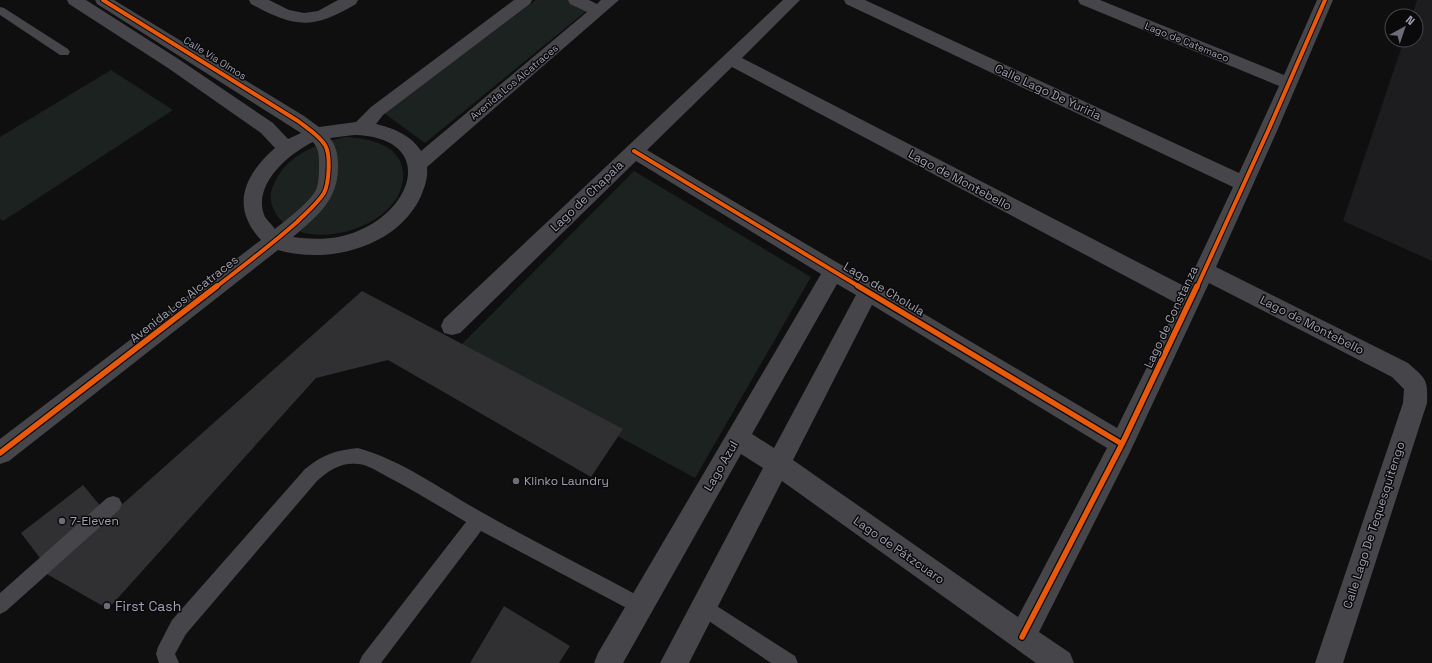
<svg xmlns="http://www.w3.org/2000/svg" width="1432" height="663" font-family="'Space Grotesk',sans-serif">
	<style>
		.built { fill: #1d1c1e }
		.green { fill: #1b221f }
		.building { fill: #303033 }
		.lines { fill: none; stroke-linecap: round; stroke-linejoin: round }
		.service { fill: #45454a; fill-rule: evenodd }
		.minor { fill: #45454a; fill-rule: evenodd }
		.cycleway-far1-casing { stroke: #0a0a0b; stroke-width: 6 }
		.cycleway-casing { stroke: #0a0a0b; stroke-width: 8 }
		.cycleway-far1 { stroke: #e8590c; stroke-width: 4 }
		.cycleway { stroke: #e8590c; stroke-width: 5.5 }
		.poi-dot { fill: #6d6d79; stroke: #0a0a0b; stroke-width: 1.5 }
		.labels { text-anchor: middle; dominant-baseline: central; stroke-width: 3; stroke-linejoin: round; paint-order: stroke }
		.far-street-label { font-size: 10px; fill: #a0a0b2; stroke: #0a0a0b }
		.street-label { font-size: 12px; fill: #a0a0b2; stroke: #0a0a0b }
		.poi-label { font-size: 12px; fill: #a0a0b2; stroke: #0a0a0b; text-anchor: start }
		.near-poi-label { font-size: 14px; fill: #a0a0b2; stroke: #0a0a0b; text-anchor: start }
	</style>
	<rect width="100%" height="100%" fill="#0f0f10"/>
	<path class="built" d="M1417 0H1432V261L1343 221 1404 40H1416V16H1412Z"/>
	<path class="green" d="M536 0H573L590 8 425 143 384 113Z
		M111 70 173 110 3 221 0 219V137Z
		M345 137C371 138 406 146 403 179 399 230 299 257 275 212 268 200 270 190 277 178 290 154 319 143 345 137Z
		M634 171 811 277 695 478 457 349Z"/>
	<path class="building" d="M362 291 623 429 591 477 388 360 316 378 108 609 45 573Z
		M83 485 103 509 40 558 21 533Z
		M504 606 570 646 559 663H470Z"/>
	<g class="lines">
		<path class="service" d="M0 7 4 8 68 49 70 52 68 55H60L0 15Z
			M358 448C404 461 443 491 485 514 538 544 593 571 646 600L649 606 646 612 640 615 634 612 481 531 381 663H359L362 656 466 522C439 506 413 490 386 476 377 471 368 465 358 464 341 462 329 470 317 481L186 634 175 654 179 663H159L156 654 158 647 172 620 305 469C322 455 336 450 358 448Z
			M113 496 119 498 122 504 119 510 6 611 0 614V593L107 498Z
			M703 598 709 601 795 656 798 663H771L697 613 694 607 697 601Z"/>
		<path class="minor" d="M67 0H86L180 60 273 123 288 139 301 133 97 4 95 0H114L304 116 319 127 356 122 371 107 514 0H532L530 4 383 115 376 124C393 128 411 135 421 151L587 12 570 4 568 0H589L597 4 601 0H619L427 167C428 178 425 186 421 196 398 247 328 265 278 250L9 461 0 464V439L261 240C230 207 244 175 275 148L261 133 168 68 69 4ZM354 135C433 137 417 205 360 230 339 240 316 240 293 237 317 216 338 201 338 167 338 156 337 147 330 138ZM313 142C319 149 319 156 319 165 319 173 319 183 316 190 308 204 287 219 275 229 272 225 268 221 265 217 251 186 288 154 313 142Z
			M249 0H269L289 10 304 13 318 11 338 0H358L356 4C312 30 295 28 251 4Z
			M783 0H800L742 58 1186 287 1233 187 846 4 844 0H865L1239 173 1279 86 1080 4 1078 0H1100L1284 75 1317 0H1333L1277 131 1216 267 1408 363C1426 379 1428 379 1427 403L1343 663H1315L1403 403 1404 389 1392 377 1209 283 1130 452 1039 632 1070 653 1074 663H1036L782 481 689 663H660L763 468 741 454 623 663H594L598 653 821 274 636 161 460 333 452 335 444 333 441 326 444 319ZM732 67 1178 304 1117 428 647 150ZM837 284 856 295 774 448 752 434ZM872 305 1107 448 1018 617 793 460Z"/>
		<g class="cycleway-far1-casing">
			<path id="cycleway-far1" d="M103 0 298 121C307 128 319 135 325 145 331 155 329 183 324 193 317 204 306 213 297 222 271 245 243 266 216 287
				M634 151 860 287
				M1197 287 1268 131 1325 0"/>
		</g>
		<g class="cycleway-casing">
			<path id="cycleway" d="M858 286 1122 444
				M0 453 217 286
				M1022 637 1122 444 1197 286"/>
		</g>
		<use href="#cycleway-far1" class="cycleway-far1"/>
		<use href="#cycleway" class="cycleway"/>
	</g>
	<g class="poi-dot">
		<circle cx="516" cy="481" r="4"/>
		<circle cx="62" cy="521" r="4"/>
		<circle cx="107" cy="606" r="4"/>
	</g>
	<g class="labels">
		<g class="far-street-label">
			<text transform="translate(1187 42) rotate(22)">Lago de Catemaco</text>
			<text transform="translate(215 58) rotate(32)">Calle Vía Olmos</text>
			<text transform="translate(514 82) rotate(-40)">Avenida Los Alcatraces</text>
		</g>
		<g class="street-label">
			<text transform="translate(1048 92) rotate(25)">Calle Lago De Yuriria</text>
			<text transform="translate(960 180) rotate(28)">Lago de Montebello</text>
			<text transform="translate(587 196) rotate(-44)">Lago de Chapala</text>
			<text transform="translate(884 289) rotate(31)">Lago de Cholula</text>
			<text transform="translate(184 299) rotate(-38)">Avenida Los Alcatraces</text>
			<text transform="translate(1171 317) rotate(-65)">Lago de Constanza</text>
			<text transform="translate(1312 325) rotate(27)">Lago de Montebello</text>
			<text transform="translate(721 466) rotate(-60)">Lago Azul</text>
			<text transform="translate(1374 525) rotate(-72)">Calle Lago De Tequesquitengo</text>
			<text transform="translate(899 550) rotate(35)">Lago de Pátzcuaro</text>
		</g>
		<g class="poi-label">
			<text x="524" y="481">Klinko Laundry</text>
			<text x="70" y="521">7-Eleven</text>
		</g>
		<g class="near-poi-label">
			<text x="115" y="606">First Cash</text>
		</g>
	</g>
	<g transform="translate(1404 28) rotate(40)"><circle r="19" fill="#0a0a0b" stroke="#46464e"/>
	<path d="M0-3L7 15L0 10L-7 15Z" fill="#6d6d79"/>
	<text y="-6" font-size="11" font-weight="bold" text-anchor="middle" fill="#a0a0b2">N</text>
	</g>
</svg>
